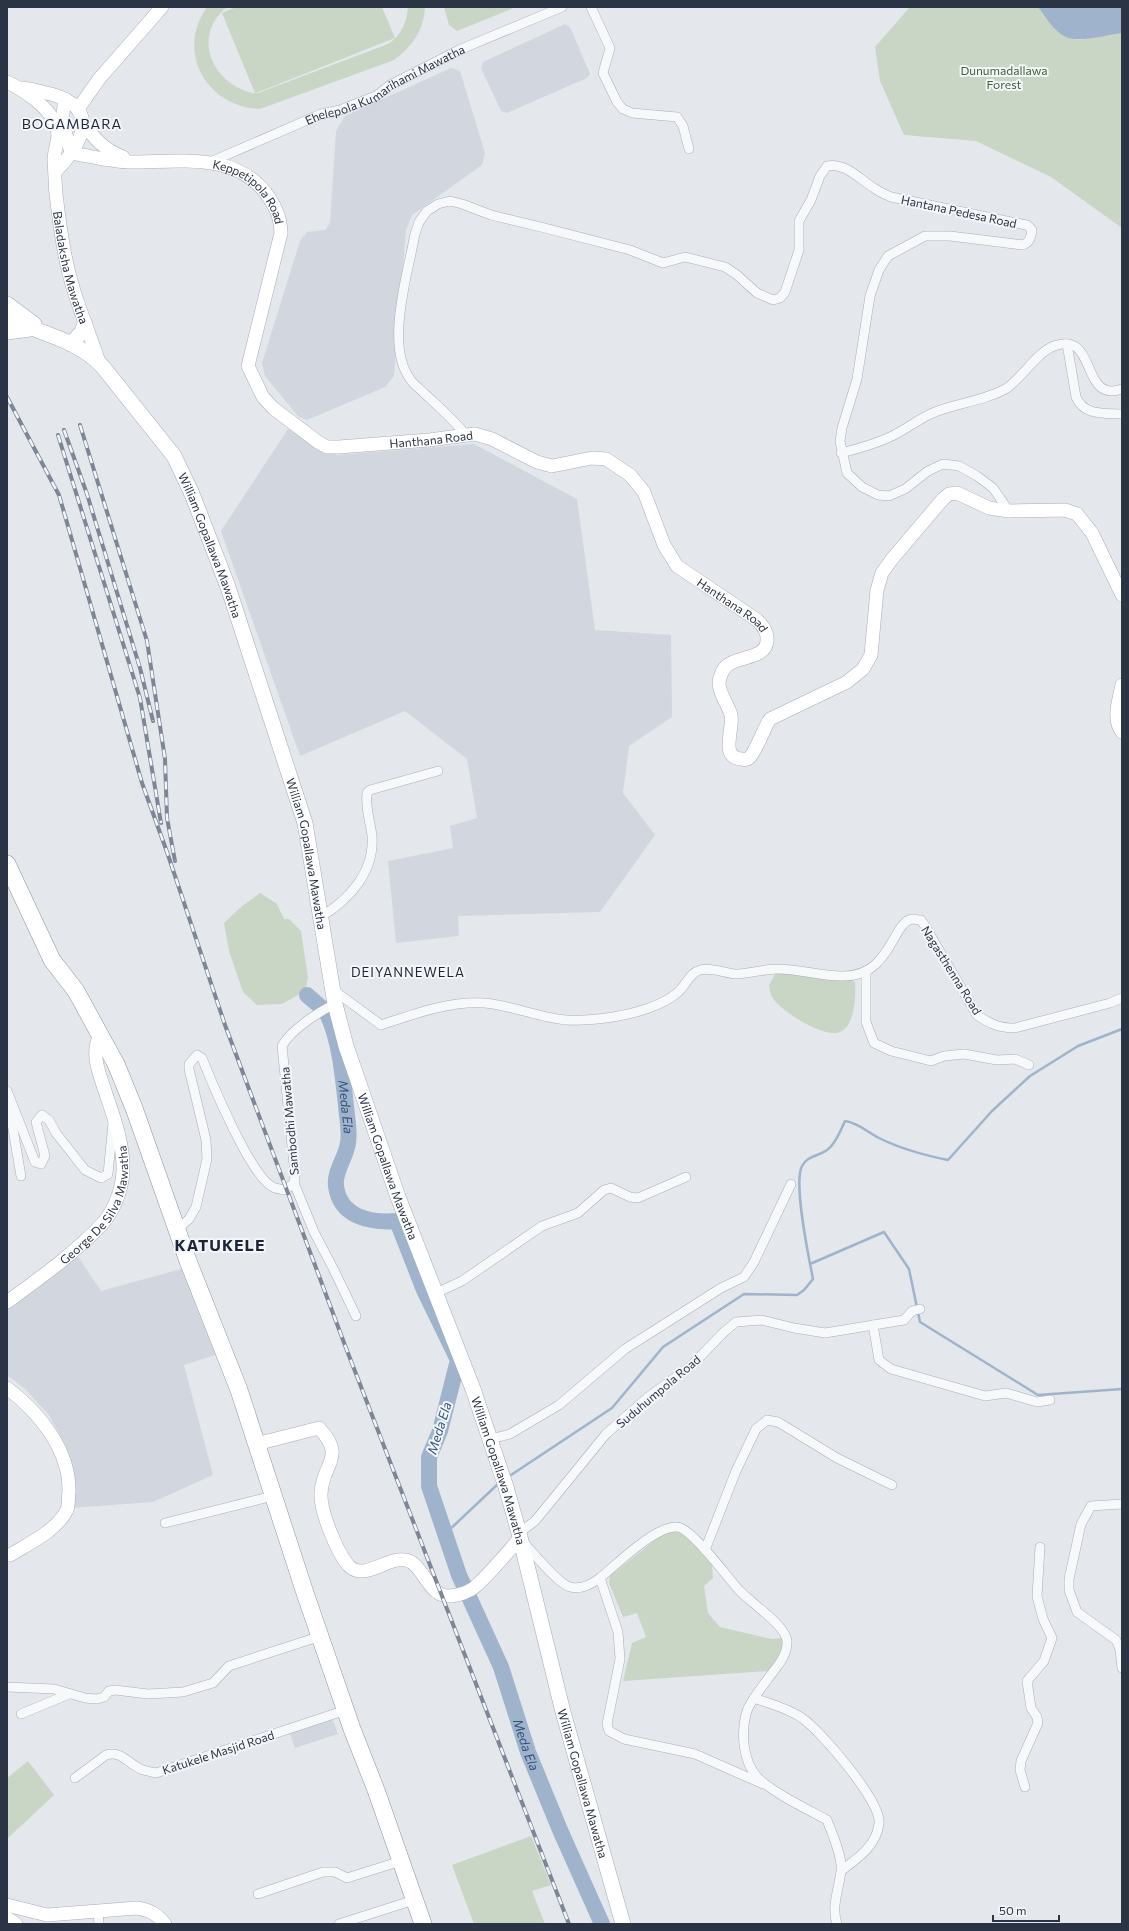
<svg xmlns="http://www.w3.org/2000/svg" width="1129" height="1931" font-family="Commissioner,sans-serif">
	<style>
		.built { fill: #d2d6de }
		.green { fill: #c9d6c5 }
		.water { fill: #9fb4cc }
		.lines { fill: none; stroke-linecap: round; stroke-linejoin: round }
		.stream { stroke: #9fb4cc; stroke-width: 2.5 }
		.river { stroke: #9fb4cc; stroke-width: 16 }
		.street-casing { stroke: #a9aeb7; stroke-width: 10 }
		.secondary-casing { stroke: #a9aeb7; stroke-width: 14 }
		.primary-casing { stroke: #a3abb8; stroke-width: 16 }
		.highway-casing { stroke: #8b94a3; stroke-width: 18 }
		.street { stroke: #f7f8fa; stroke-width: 9 }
		.secondary { stroke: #fff; stroke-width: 13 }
		.primary { stroke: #fff; stroke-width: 15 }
		.highway { stroke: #fff; stroke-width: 17 }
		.rail-casing { stroke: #7d8696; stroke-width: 4 }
		.rail { stroke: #f4f6f9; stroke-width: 2.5; stroke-dasharray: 8; stroke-linecap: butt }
		.labels { text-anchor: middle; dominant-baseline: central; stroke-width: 4; stroke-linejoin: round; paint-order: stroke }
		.park-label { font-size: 12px; fill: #3f6138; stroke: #f4f6f9 }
		.street-label { font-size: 12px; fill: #2b3445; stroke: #f4f6f9 }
		.neighbourhood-label { font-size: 13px; letter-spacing: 1px; fill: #1d2536; stroke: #f4f6f9 }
		.water-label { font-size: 13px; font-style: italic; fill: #34527a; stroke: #f4f6f9 }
		.quarter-label { font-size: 14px; letter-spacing: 1px; fill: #1d2536; stroke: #f4f6f9 }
		.district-label { font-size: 16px; font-weight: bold; letter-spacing: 1px; fill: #1d2536; stroke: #f4f6f9 }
	</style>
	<rect width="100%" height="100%" fill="#e4e7ec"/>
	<path class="built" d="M565 24 570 27 590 74 587 78 507 113 501 111 481 68 483 62Z
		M451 68 460 71 485 153 482 165 412 215 406 230 394 376 385 387 307 420 298 416 265 376 262 363 300 241 307 232 325 230 330 223 336 131 345 116Z
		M288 429 337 455 474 444 577 499 595 630 671 635 672 717 629 746 623 793 655 835 600 912 458 916 459 936 396 943 388 861 453 848 450 826 477 818 467 759 405 711 300 756 221 531Z
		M75 1252 101 1291 181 1269 215 1355 184 1365 213 1475 153 1502 70 1508 71 1475 66 1446 49 1415 25 1389 7 1375V1303Z
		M332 1717 338 1734 295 1748 289 1731Z"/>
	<path class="green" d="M207 7H227C191 36 212 84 253 93H255L222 13 236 7H382L395 38 256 93H258L388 44C401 36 407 22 408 7H425C424 30 412 47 394 60L260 109C207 107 175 52 207 7Z
		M444 7H516L457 31 449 25Z
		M910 7H1038L1057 31 1078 40 1122 33V228L1051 177 976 141 904 135 880 81 875 47Z
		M260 893 277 904 284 919H289L301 931 308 978 305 991 282 1004 257 1005 243 992 229 951 224 923 241 907Z
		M777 971 848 978 855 982C856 995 855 1026 840 1032 825 1039 780 1011 772 997 770 994 770 989 769 985Z
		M678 1529 700 1541 712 1566 713 1578 704 1586 708 1613 720 1627 772 1639 783 1638 782 1658 769 1671 623 1681 632 1643 646 1637 637 1613 623 1617 609 1583 610 1576 665 1532Z
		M28 1761 54 1795 7 1839V1778Z
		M531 1836 551 1885 532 1891 545 1924H474L452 1865Z"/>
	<path class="water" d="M1038 7H1122V33C1108 35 1078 43 1066 37 1054 32 1046 17 1038 7Z"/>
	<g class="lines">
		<path class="stream" d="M810 1264 884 1232 909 1269 920 1322 1038 1395 1122 1389
			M508 1477 612 1408 663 1347 744 1294 797 1295 804 1290 813 1279C809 1258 793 1183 802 1166 807 1156 819 1156 827 1150 835 1145 841 1130 845 1121 859 1123 867 1132 879 1138 901 1149 923 1155 948 1160L992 1111 1030 1076 1078 1046 1122 1029
			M446 1533 499 1483"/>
		<path class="river" id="s1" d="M307 995C313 1001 325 1009 328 1016 340 1042 343 1078 346 1106 347 1118 350 1131 348 1143 346 1158 334 1171 336 1186 340 1218 372 1223 397 1221L424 1290 458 1360 440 1431 429 1457V1486L459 1575 501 1667 528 1752 560 1830 602 1924"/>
		<g class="street-casing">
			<g id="street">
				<path d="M591 7 610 48 603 73 617 102 623 109 632 113 677 117 683 126 689 149"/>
				<path id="s2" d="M208 163 321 114 340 110 376 96 390 85 459 50 562 7"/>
				<path d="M1067 344 1076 397C1084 416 1104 413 1122 414"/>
				<path d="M466 435C454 420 439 407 425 394 420 389 414 385 410 379 385 345 408 273 415 234L419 222 427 211 438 204 450 201 462 204 491 215 545 228 630 250 663 263 685 257 725 267 737 275 757 293 773 300 780 298 785 292 799 250V221L811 200 820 176 827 166C845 162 859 179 874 188 879 192 885 194 891 197L1021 224 1027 225 1032 230C1031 237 1030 242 1023 245L950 236H925L888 256 879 270 870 296 857 379 842 428 840 441 847 473 862 487 878 495 889 496 905 489 928 471 943 464 959 466 977 476 993 488 1009 511"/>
				<path d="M841 453C857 449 875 444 890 437 906 430 919 418 935 412 955 404 990 399 1007 388 1023 377 1036 353 1054 346 1098 330 1080 404 1122 389"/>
				<path d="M322 916C350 899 375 871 372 835 370 822 365 806 367 793L370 790 438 771"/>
				<path d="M866 971V1022L874 1043 891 1051 931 1061 944 1056 964 1054 997 1060 1015 1059 1029 1065"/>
				<path d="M332 989 381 1025C414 1014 449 1001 484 1003 512 1005 539 1018 567 1020 582 1021 599 1019 613 1017 633 1014 662 1006 677 993 686 986 689 973 700 970 710 967 725 973 736 974 748 974 764 969 778 969 799 969 820 976 841 976 891 978 892 922 912 919 915 919 919 920 921 920L925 926 977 1015C990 1024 999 1028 1015 1028L1110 1003 1122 998"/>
				<path d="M7 1091 35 1162 41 1164 45 1156 36 1122 42 1115 49 1120 56 1133 85 1170 101 1178 108 1174 113 1123"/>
				<path d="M9 1106 21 1176"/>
				<path d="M294 1183 314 1232 333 1268 356 1316"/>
				<path d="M177 1230 189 1219 196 1207 207 1159 206 1140 189 1069V1064L197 1055 202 1058C212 1083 251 1177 273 1187 276 1189 281 1189 285 1190L294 1183 295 1175 282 1046C291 1030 318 1012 335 1004"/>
				<path d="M436 1293 462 1281 542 1226 578 1213 604 1190 611 1188 630 1197 638 1198 686 1177"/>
				<path d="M873 1325 879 1360 891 1369 985 1396 1006 1393 1037 1402 1050 1400"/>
				<path d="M490 1439 510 1434 559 1405 625 1349 721 1288 744 1277 754 1262 791 1184"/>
				<path d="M1122 1504 1091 1506 1081 1524 1069 1579V1590L1077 1612 1116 1640 1120 1649 1122 1668"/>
				<path d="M165 1523 273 1496"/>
				<path d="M519 1533 535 1521 606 1434 647 1398 691 1366 724 1332 736 1322 762 1320 794 1328 825 1333 904 1320 912 1311 920 1309"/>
				<path d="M522 1541C532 1551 558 1584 570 1587 581 1590 592 1584 600 1578 617 1564 655 1526 677 1527 692 1528 726 1576 738 1589 749 1602 786 1625 787 1641 788 1656 775 1669 767 1680 760 1690 749 1702 746 1714 741 1734 743 1761 757 1777 773 1793 807 1809 827 1820 832 1833 843 1858 841 1871 839 1889 831 1906 837 1924"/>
				<path d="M705 1550 736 1471 756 1429 767 1420 778 1422 837 1458 892 1485"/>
				<path d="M600 1578 618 1632 620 1659 607 1724 609 1731 624 1739 695 1754 763 1784"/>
				<path d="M7 1687 54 1689 85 1698 97 1699 104 1697 109 1691 115 1690 148 1694 183 1692 213 1683 229 1666 321 1636"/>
				<path d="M754 1698C770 1704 788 1708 802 1718 820 1730 883 1803 879 1824 876 1846 858 1858 842 1870"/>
				<path d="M21 1714 69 1694"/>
				<path d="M75 1778 106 1755C122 1750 129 1765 143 1770 147 1771 151 1772 156 1773L346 1710"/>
				<path d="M1025 1787 1020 1770 1021 1761 1038 1723 1037 1717 1031 1708 1027 1681 1044 1661 1052 1638 1043 1619 1037 1596 1040 1547"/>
				<path d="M258 1894 323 1872H335L347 1878 401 1861"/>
				<path d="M98 1913 99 1924"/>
				<path d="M339 1924 414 1900"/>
			</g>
		</g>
		<g class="secondary-casing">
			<g id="secondary">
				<path id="s3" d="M7 82C24 90 49 107 56 125 61 138 54 148 54 161 55 172 55 184 56 194 59 219 62 245 68 269 75 301 89 331 99 362"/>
				<path d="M20 88C31 88 41 92 51 94 101 108 83 143 56 171"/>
				<path d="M65 99 62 120 71 153"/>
				<path d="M78 109 99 79 162 7"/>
				<path d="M83 123C94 138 104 150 123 157"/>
				<path id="s4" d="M71 153C91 156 111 162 131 162 179 162 240 151 270 199 278 212 280 218 281 233L248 366 263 397 273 408 318 442 327 447H339L429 440 475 434 492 439 537 462 552 466 592 458 606 459 630 475 644 492 664 545 677 566 757 620C763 626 768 632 767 641 766 659 738 656 728 665 725 667 722 671 721 675 714 688 728 703 731 715 734 729 719 758 742 759 745 760 748 759 750 757 756 751 764 728 770 719L847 682 863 669 871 655 877 590 882 573 892 559 943 499 949 494 957 493 989 508 1009 511 1065 510 1077 514 1092 533 1122 595"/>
				<path d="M1122 685C1119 700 1112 719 1122 732"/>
				<path id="s5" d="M7 1302C40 1278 75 1253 103 1223 116 1208 124 1184 123 1164 122 1138 112 1112 104 1088 98 1070 91 1053 100 1035"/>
				<path d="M7 1388C39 1412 70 1450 69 1492 68 1497 69 1505 67 1510 56 1531 30 1543 10 1555H7"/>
				<path d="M256 1444 319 1428C347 1458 322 1463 321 1494 320 1511 337 1552 348 1565 365 1584 392 1551 411 1562 422 1568 427 1587 440 1594 450 1599 469 1593 477 1585 492 1571 506 1554 520 1538"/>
				<path d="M7 1905 47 1915 137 1908C150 1910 157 1914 165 1924"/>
				<path d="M7 1918 16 1924"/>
			</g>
		</g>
		<g class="primary-casing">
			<g id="primary">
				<path d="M7 304 34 324"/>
				<path id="s6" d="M7 318C39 333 79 340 103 367L174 456 192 494 228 587 305 823 335 1004 346 1046 398 1197 473 1389 506 1487 519 1533 563 1712 623 1924"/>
				<path d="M7 332 30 329"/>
				<path d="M71 344 82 332 85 324"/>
			</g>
		</g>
		<g class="highway-casing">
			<path id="highway" d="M7 864 52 960 76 991 100 1035 116 1064 134 1108 188 1261 239 1390 305 1593 352 1729 376 1790 423 1924"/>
		</g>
		<use href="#street" class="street"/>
		<use href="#secondary" class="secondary"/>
		<use href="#primary" class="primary"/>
		<use href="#highway" class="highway"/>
		<g class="rail-casing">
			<path id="rail" d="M7 397 59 495 142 783 167 852 225 1025 346 1348 569 1924
				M80 425 147 641 165 759 167 818 175 861
				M64 430 87 494 140 668 153 721
				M58 435 140 698 161 823"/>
		</g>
		<use href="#rail" class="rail"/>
	</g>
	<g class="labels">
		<g class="park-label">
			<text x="1004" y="70">Dunumadallawa<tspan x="1004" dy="14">Forest</tspan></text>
		</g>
		<g class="street-label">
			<text stroke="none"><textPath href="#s2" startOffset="194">Ehelepola Kumarihami Mawatha</textPath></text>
			<text stroke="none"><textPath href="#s4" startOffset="191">Keppetipola Road</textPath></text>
			<text transform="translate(959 211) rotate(12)">Hantana Pedesa Road</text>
			<text stroke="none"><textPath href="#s3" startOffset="211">Baladaksha Mawatha</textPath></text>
			<text stroke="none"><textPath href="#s4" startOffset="606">Hanthana Road</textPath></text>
			<text stroke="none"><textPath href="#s6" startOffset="319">William Gopallawa Mawatha</textPath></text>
			<text stroke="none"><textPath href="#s4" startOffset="989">Hanthana Road</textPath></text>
			<text stroke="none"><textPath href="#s6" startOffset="643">William Gopallawa Mawatha</textPath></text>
			<text transform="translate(952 970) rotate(58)">Nagasthenna Road</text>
			<text transform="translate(289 1121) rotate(-95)">Sambodhi Mawatha</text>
			<text stroke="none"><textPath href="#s6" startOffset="967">William Gopallawa Mawatha</textPath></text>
			<text stroke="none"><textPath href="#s5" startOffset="137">George De Silva Mawatha</textPath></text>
			<text transform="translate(658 1391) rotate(-40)">Suduhumpola Road</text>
			<text stroke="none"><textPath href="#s6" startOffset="1291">William Gopallawa Mawatha</textPath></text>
			<text transform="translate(218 1752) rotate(-18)">Katukele Masjid Road</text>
			<text stroke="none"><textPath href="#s6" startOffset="1615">William Gopallawa Mawatha</textPath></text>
		</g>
		<g class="neighbourhood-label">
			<text x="408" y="972">DEIYANNEWELA</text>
		</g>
		<g class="water-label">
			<text stroke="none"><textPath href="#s1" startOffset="123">Meda Ela</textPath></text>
			<text transform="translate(439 1428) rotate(-73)">Meda Ela</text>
			<text stroke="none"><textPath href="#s1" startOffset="842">Meda Ela</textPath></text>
		</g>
		<g class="quarter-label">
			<text x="72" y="123">BOGAMBARA</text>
		</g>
		<g class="district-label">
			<text x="220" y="1244">KATUKELE</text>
		</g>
	</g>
	<rect width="1129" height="1931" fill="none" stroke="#2b3445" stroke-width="16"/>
	<path d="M993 1915v6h66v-6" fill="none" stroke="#2b3445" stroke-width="2"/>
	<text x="999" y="1915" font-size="12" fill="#2b3445" stroke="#f4f6f9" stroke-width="3" paint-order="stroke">50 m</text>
</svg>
